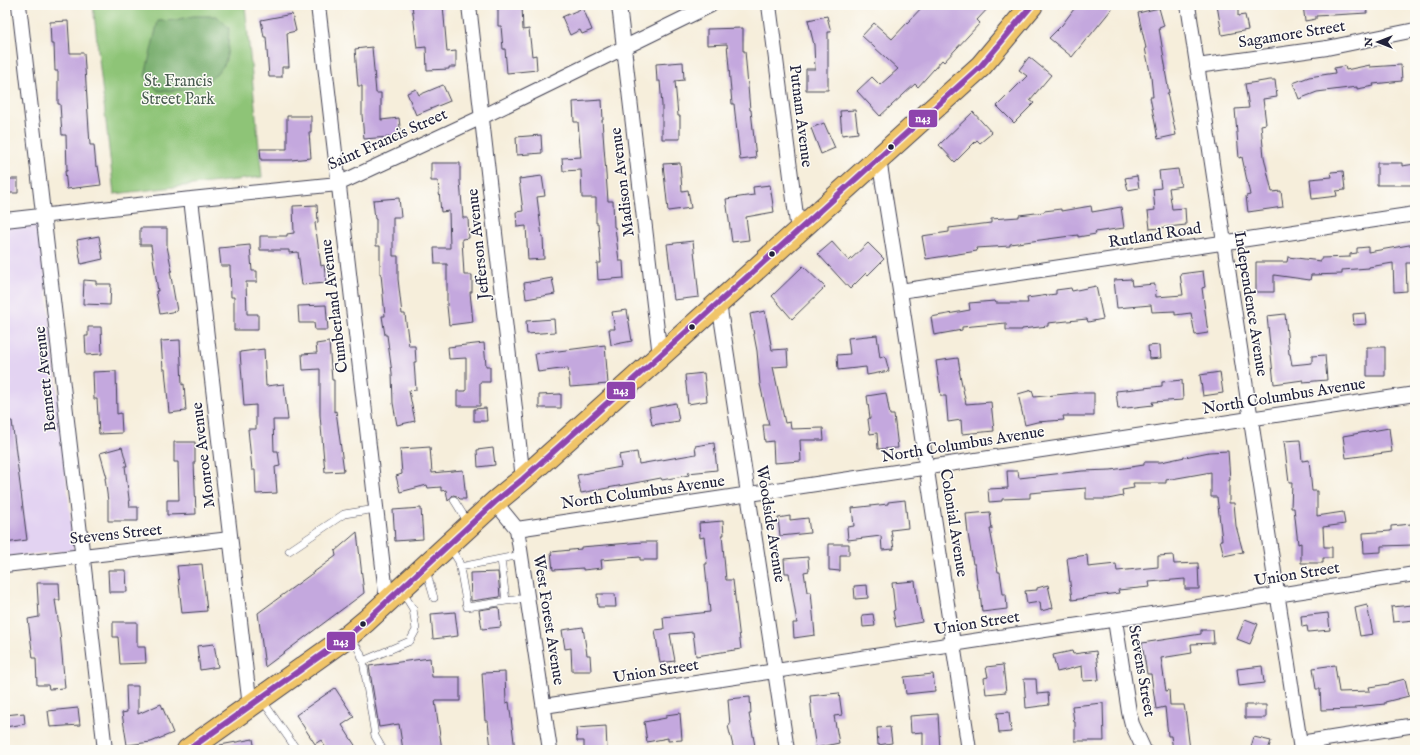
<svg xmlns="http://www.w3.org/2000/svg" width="1420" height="755" font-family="'IM FELL English',serif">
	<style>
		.built { fill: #e3d3f2 }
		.green { fill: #8ec477; stroke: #587359 }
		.forest { fill: #72aa68; stroke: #4a6652 }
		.building { fill: #c4a8de }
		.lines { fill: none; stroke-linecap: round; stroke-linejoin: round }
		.lane-casing { stroke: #424153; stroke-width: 8 }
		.street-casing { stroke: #424153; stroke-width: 16 }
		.primary-casing { stroke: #424153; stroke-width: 24 }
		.lane { stroke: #fff; stroke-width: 7 }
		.street { stroke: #fff; stroke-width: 14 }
		.primary { stroke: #f0c469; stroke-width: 22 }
		.bus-1-casing { stroke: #fdfcf7; stroke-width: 9 }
		.bus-1 { stroke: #8e44ad; stroke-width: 6 }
		.bus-dot { fill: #22223b; stroke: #fdfcf7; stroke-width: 1.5 }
		.labels { text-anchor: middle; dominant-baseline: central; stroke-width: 3; stroke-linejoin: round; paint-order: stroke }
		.street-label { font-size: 16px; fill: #22223b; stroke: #fdfcf7 }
		.park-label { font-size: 16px; fill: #485b50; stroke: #fdfcf7 }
		.line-badge { stroke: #fdfcf7; stroke-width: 1.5 }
		.badge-label { font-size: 11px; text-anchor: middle; font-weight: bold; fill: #fff }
	</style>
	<rect width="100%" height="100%" fill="#fdfcf7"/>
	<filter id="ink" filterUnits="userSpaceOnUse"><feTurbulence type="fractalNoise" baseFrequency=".025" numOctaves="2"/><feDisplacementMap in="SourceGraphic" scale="8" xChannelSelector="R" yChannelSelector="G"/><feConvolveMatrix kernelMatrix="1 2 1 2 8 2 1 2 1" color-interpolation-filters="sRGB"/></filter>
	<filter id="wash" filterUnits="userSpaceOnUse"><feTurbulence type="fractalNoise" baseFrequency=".012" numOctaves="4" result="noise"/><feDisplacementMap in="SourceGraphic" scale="16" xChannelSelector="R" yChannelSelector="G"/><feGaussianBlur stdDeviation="0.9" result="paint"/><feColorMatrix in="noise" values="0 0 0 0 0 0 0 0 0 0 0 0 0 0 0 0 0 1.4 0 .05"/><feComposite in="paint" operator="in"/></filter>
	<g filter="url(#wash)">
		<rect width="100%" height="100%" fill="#f6eedb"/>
		<path class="built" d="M40 221 74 550 5 557V225Z"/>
		<path class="green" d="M93 5H245L262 177 114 194Z"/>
		<path class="forest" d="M193 16H217L229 28C228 40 229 54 224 65 222 68 218 71 216 74 201 91 179 91 158 91L145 76 158 21 175 20Z"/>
		<g id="blocks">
			<path class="building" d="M412 5H443L447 52 456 51V67H449V69L427 70 426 47 417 48Z
				M498 5H522L523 30 529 29 532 56 536 55 537 70 507 73 505 49H503L501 26H498Z
				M924 5H991L977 20 980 23 944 62 942 60 918 87 915 84 880 116 857 91 872 77 880 85 898 69 862 36 874 23 892 39Z
				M1077 5H1115L1089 37H1088L1072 57 1049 38 1062 25Z
				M1217 5H1238V16L1245 15 1248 30 1222 35Z
				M1303 5H1366L1367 13 1316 16V19L1305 21Z
				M583 8 592 30 582 34 580 30 570 35 562 17Z
				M1159 8 1164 26 1159 28 1166 70H1165L1169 93H1167L1176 135 1158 139 1150 97H1153L1151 77 1145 48H1146L1138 13Z
				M292 14 296 31 287 33 289 67H282V77H269L266 37H264L261 20Z
				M827 16 831 32H828V90H806V69H815L814 45 808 20Z
				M68 21 70 53H84L90 145H94L96 167 98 166 101 185 67 189 65 171H67L66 135H62L60 104H58V71H55L54 44H51L50 22Z
				M743 28V51H745L750 110H751L756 158 740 160 734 104H732L727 44 707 45V29Z
				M372 47 376 93H381V120L399 118 401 136 364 139 362 115V86H358L355 49Z
				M1029 57 1051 75 1030 100 1034 103 1014 123 997 106 1027 76 1019 70Z
				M683 62 684 80 675 81 678 116H680V139H662V105L660 81H657L656 64Z
				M1370 65V67L1401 65 1402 81 1373 84 1374 86 1357 89V87L1317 92 1299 99 1293 83 1309 77 1335 73 1334 68 1345 66 1346 70Z
				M1270 80H1275L1277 97 1263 99 1266 124 1261 125 1264 157 1272 192 1281 191 1283 207 1248 212 1246 196 1250 195 1242 157 1239 158 1235 109 1249 108 1245 84Z
				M443 85 450 101 416 115 407 93 416 89 419 95Z
				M602 100 603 120H602L608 201H613L614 227H615L619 261H623L624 278 598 280 597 263H601L598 223H596V198H582L581 170 563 171 562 158 581 157 578 122H574L573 102Z
				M855 110 858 133 842 135 840 111Z
				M973 112 992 133 980 143 977 140 955 162 939 145Z
				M287 116H311V132H309L311 158 291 160H261L260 149H287Z
				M824 123 835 148 821 154 811 128Z
				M541 135 542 153 517 155 516 137Z
				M431 163H460V181L463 218H468L469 238 462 239 464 275H472V292H470L473 322 449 325 447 306V264H435L434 248H450L449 211 441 212 438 181H431Z
				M680 163 682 191 688 190 691 208 668 211 663 164Z
				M1377 163H1402V166L1415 164V185H1377Z
				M1178 169 1181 186 1169 188 1172 209 1185 208 1186 225 1150 229 1148 211 1155 210 1153 189 1161 188 1159 171Z
				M1343 171 1345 190 1336 191 1337 196 1312 199 1310 179 1332 177 1331 172Z
				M542 176 545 196 537 197 542 237H543L544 259 528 260 526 226 517 227 516 212 523 211 519 179Z
				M1137 176 1139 188 1128 190 1125 178Z
				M5 179H18V193H5Z
				M770 185 774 212 746 217 749 240 732 242 726 199 754 195 753 187Z
				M399 198 401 217H393V256H398V279L402 314H405L409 346H415L416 362H414L416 390 409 391 415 421 397 425 393 403 392 373 387 335H385L382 316H385L381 274H380V246H376V219H375L373 200Z
				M317 205 318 222 315 223 321 266 324 265 326 283 302 285 298 252 289 253V250H260V236H287V234L294 233 293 206Z
				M1091 206 1092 212 1121 207 1124 228 1095 232 1096 234 1078 237V235L1010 244V246L976 248 977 251 926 259 922 236 949 232V228L991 223V219L1019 217V215L1044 212V211L1061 209V211Z
				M140 228H167V246L172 271H170L177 311 160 314 156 291H158L151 245H140Z
				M99 236 103 259 81 264 77 240Z
				M693 241 699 297 674 300 667 244Z
				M832 242 849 261 868 243 884 259 868 275 866 273 850 289 818 254Z
				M1415 244V263H1406L1407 291 1394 292 1393 263 1369 267V268L1342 270V274L1311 275 1310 280 1274 275V292H1256V262H1287L1288 257 1321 261V258L1350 257V254L1357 253V248L1368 247V252Z
				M250 245 252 271H257V282H246L247 314H258V330H234V297H231L230 266H221L219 248Z
				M803 266 825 287 792 319 772 296Z
				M1203 271 1205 287 1202 288 1208 333 1195 335 1191 313 1175 315V311L1152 312 1151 305 1117 308 1114 280 1131 279 1132 286 1155 284 1156 297 1183 295 1180 274Z
				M552 278 555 294 526 299 524 283Z
				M84 280 96 281V284H111L110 305 83 304Z
				M1096 286 1103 319 1088 322 1087 319 1048 323V326L1022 329V330H1006V323L962 327V330L934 335 931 317 970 310 969 303 995 301 996 303H1028L1027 298 1056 294V290L1071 288 1072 291Z
				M326 305 328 330H315L314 323H299L298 306Z
				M627 310 632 341 611 345 609 329H615L612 312Z
				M765 311 772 350 787 349 788 366 773 367 785 423 790 422 791 429 823 428 824 440H800L801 461 774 463 773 441 765 442 763 425H769L760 384 757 351 750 314Z
				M1365 313 1366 324 1354 325 1353 314Z
				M1285 314 1289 354H1290L1292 365 1312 363V356L1325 355 1327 380 1303 382V380L1274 384 1267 316Z
				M554 319 555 332 527 334 526 321Z
				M88 327H101L102 354 86 355 85 336H88Z
				M877 335 880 358 885 356 889 371 867 375 866 367 838 370 837 355 850 354 848 338Z
				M180 340 182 385 184 384 186 411 169 413 165 369H163L161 341Z
				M329 342 332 380H334V412L336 411 344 471 325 472 320 415V369L303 370 302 354 317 353 316 344Z
				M484 343 486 366H490V382H480V406H457V391H466V358L449 359 448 347Z
				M605 345 608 384 570 387 568 368 538 372 535 354Z
				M1160 345 1161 358 1149 359 1148 346Z
				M1367 347H1385V376H1367Z
				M264 349 266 386 284 384 288 420H273L274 451H278L280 466 275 467 277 493 256 494 255 470H252L248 429H256V405L244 406 240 352Z
				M958 358 960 370H959L966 404 991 402 994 431 962 434 961 420 948 422 946 396H941L936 361Z
				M116 371 117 414 121 413 122 433 99 434 97 399H94L93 372Z
				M1220 372 1223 393 1203 396 1200 375Z
				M704 373 707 401 688 404 685 375Z
				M1182 380 1183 400 1152 402 1153 405 1118 409 1116 391 1162 386V382Z
				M1032 390 1034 397 1076 393H1094V416H1063L1064 420 1037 422 1025 425 1018 394Z
				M886 393 890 415H894L898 448 878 449 877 433 870 434 868 419 870 418 867 396Z
				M561 394V408H539V395Z
				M676 403 679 421 652 425 649 408Z
				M486 408 487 421H474V409Z
				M5 421H12L27 540 5 543Z
				M1389 428 1392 452 1346 458 1343 436Z
				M1300 440 1302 461 1309 460 1312 491H1317V516L1343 512 1345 524 1323 527 1324 547H1332V558H1323V563H1301V543L1298 544 1294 508H1291L1292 483H1289L1284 441Z
				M174 442H195V462H194L196 514 167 515V500H179L178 462H174Z
				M714 443 717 470 688 473 689 475 662 480 661 478 581 493 577 475 621 467 619 455 637 452 639 464 696 454 695 446Z
				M122 447 127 466H125L130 507H138V521H108V501L105 478H107L100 453Z
				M430 447 432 473 463 470 466 499H460L457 496 453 495 448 501 446 490 441 491V487L428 488 427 485 400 492 396 476 402 474 400 449Z
				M493 448 495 465 478 467 477 450Z
				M1228 451 1230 480H1229V503H1234L1236 526 1243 552 1224 556 1220 540H1222L1217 497H1211V472L1166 480V483H1133L1134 488 1122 490 1123 496 1108 499H1086V488L1030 493V498L1002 499V501L989 502 988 489 1008 488 1007 471H1018L1019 478 1082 471 1111 470 1144 465V462H1161L1209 452Z
				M905 500 908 528 891 530 894 549 882 550 881 536 848 540 847 527 854 526 852 508 888 504V502Z
				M421 508 423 539 395 541 393 510Z
				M990 512 992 529H990L998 572H1000L1003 594H1006L1007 609 982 612 980 591H978L975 564H973L968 534 966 514Z
				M790 516V520L808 518 810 533 780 536 778 518Z
				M723 521 724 535H722L726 580H733L741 649 696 656 693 632 670 634 675 661 660 663 655 630 664 629 663 617 710 612 705 564H707L704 537 700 538 699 523Z
				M1411 524 1413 545 1381 546V552L1364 553 1363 533 1391 531V526Z
				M357 532 364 593 265 667 258 613 336 556 335 551Z
				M643 542H657V560H640V557L601 560 602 568 583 570V568L553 570 551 552 581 549V547Z
				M829 544H849V555H840V571L829 570Z
				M1087 555 1088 567 1116 564 1117 571 1158 567V556L1173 555 1174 564 1198 563 1199 589H1185V579L1149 582 1150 587 1118 590 1119 593 1087 597V598L1072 600 1067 558Z
				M808 557 809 571 804 572 807 592H811L815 635 794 638 793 623H797L789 573H785L784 559Z
				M202 564 207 611 182 613 177 566Z
				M108 570H126L127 592H109Z
				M498 572 500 597 471 601 470 573Z
				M915 581 918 606H919L922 622 896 627 893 611 895 610 892 583Z
				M37 583H59L60 600H55L60 632 65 688 49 689 48 685H37L36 658H33L28 619 39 617Z
				M867 585 868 598 855 599 854 586Z
				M1048 585 1053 608 1041 611 1040 602 1027 604 1025 591 1037 590V588Z
				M597 594H615L616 607H598Z
				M1367 605 1373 634 1360 636 1355 608Z
				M1413 605 1415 620 1393 622 1391 607Z
				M499 607 501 627 482 629 479 610Z
				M455 612 458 636 433 639 431 614Z
				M1328 613 1330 630 1308 632 1307 626 1302 627 1301 616Z
				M873 614 875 626 863 627 862 615Z
				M1245 619 1258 624 1250 644 1237 639Z
				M113 622H137V647H145L146 663 120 664 118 637H113Z
				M583 627 587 655H590L591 671H572L571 648 565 649 562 630Z
				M1201 630H1213L1214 643 1191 644 1192 653 1161 658 1166 691 1169 690 1170 705H1184L1186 716 1190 750H1173L1171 736H1168L1165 707 1156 709 1151 674H1147L1142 643 1201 634Z
				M214 644 218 667 200 670 197 646Z
				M1072 651 1073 654 1096 651 1099 680 1083 681 1082 666 1057 672 1053 655Z
				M430 658 432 677H460V701H435L442 750H403L399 724 379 727 369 666Z
				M1003 665 1006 692 986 694 984 678 988 677 986 667Z
				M1335 665 1339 692 1370 691 1369 687 1389 684V683L1405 679 1409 696 1385 702V704L1355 707V709L1321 710 1320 689H1316L1313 668Z
				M1262 666 1264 683 1239 686 1237 669Z
				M505 672 506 703 509 702 515 750H491L488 721H485L482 673Z
				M933 674 935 691 906 694 904 677Z
				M1024 679H1036L1037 694 1048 693 1049 705 1026 708Z
				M126 686H138V714L161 704 173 733 151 742 127 745 122 713 127 712Z
				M335 688 354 717 342 725 358 750H327L321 740 315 744 296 715Z
				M839 693 842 715 834 716 839 743 816 748 813 729 810 696Z
				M750 697 751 714H749L755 746 734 750 728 726 730 725 728 699Z
				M1103 703 1104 741H1075V722H1074L1072 706Z
				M1245 705H1266V718H1245Z
				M78 708 80 725 50 727 48 711Z
				M1009 712 1011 732 999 733 997 713Z
				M24 713 25 724 5 727V715Z
				M680 713 682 740 668 741V738L647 742 644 722 666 718V715Z
				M938 714 940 750H923V732L911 733 910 716Z
				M606 726 607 750H584V741H577L576 728Z
				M890 727 892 743 878 745 877 728Z
				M1254 737 1271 741 1268 750H1250Z
				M253 739 255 750H221L220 745Z"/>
		</g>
	</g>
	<g filter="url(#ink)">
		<use href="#blocks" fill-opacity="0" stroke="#424153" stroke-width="1"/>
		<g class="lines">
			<g class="lane-casing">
				<path id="lane" d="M454 500 469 524
					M450 547 459 562 467 607 527 598
					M289 551 344 514 376 509
					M501 559 506 601
					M460 567 521 555
					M426 570 434 598
					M350 636 360 652 363 661
					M262 700 297 750
					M383 750 375 736 363 661 410 641 416 630 413 609 402 591"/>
			</g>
			<g class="street-casing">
				<path id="street" d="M19 5 105 750
					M318 5 387 602
					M469 5 523 479
					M619 5 660 356
					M769 5 798 231
					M1188 5 1301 750
					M1197 66 1327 48 1415 30
					M879 159 900 291 969 750
					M191 199 250 707
					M5 220 191 199 338 184 482 117 711 5
					M900 291 1415 214
					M719 303 787 750
					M495 502 517 529 550 750
					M517 529 1415 394
					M5 565 230 539
					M1115 620 1129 712 1132 724 1144 750
					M544 706 1415 574
					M1300 743 1415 725"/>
			</g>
			<g class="primary-casing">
				<path id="primary" d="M188 750 348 636 366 621 495 502 523 479 660 356 981 66 1032 5"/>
			</g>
			<use href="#lane" class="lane"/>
			<use href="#street" class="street"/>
			<use href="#primary" class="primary"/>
			<g class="bus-1-casing">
				<path id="bus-1" d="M188 750 348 636 366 621 495 502 523 479 981 66 1032 5"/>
			</g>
			<use href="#bus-1" class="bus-1"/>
		</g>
	</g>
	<g class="bus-dot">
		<circle cx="891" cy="147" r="3.5"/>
		<circle cx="772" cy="254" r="3.5"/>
		<circle cx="692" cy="327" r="3.5"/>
		<circle cx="363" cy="624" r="3.5"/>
	</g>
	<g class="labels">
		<g class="street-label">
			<text transform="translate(1292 35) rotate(-9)">Sagamore Street</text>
			<text transform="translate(800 116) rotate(83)">Putnam Avenue</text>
			<text transform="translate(388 140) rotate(-24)">Saint Francis Street</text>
			<text transform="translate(623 182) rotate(-97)">Madison Avenue</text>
			<text transform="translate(1155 236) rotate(-9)">Rutland Road</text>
			<text transform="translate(479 244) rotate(-96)">Jefferson Avenue</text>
			<text transform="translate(1250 304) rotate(81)">Independence Avenue</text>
			<text transform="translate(335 306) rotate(-97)">Cumberland Avenue</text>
			<text transform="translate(46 379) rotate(-96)">Bennett Avenue</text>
			<text transform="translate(1284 397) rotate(-9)">North Columbus Avenue</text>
			<text transform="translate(963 445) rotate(-9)">North Columbus Avenue</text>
			<text transform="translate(204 455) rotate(-97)">Monroe Avenue</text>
			<text transform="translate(643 493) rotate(-8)">North Columbus Avenue</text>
			<text transform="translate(953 523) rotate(81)">Colonial Avenue</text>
			<text transform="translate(770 524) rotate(81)">Woodside Avenue</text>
			<text transform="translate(116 535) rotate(-6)">Stevens Street</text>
			<text transform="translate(1297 575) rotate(-9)">Union Street</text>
			<text transform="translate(548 620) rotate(81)">West Forest Avenue</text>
			<text transform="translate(977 624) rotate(-9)">Union Street</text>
			<text transform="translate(1141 671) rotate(80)">Stevens Street</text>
			<text transform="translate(656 672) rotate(-9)">Union Street</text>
		</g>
		<g class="park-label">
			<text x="178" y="82">St. Francis<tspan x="178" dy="18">Street Park</tspan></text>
		</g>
	</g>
	<g class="line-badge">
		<rect x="908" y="109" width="30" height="19" rx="4" fill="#8e44ad"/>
		<rect x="606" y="381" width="30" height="19" rx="4" fill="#8e44ad"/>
		<rect x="326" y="631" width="30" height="20" rx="4" fill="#8e44ad"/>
	</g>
	<g class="badge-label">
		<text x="923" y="122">n43</text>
		<text x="621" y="394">n43</text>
		<text x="341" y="645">n43</text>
	</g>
	<rect width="1420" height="755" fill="none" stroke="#fdfcf7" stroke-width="20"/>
	<g transform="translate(1378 42) rotate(270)" stroke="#fdfcf7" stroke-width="3" paint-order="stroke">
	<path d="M0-3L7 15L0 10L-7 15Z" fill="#22223b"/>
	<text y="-6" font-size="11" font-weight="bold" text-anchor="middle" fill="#22223b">N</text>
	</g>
</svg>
